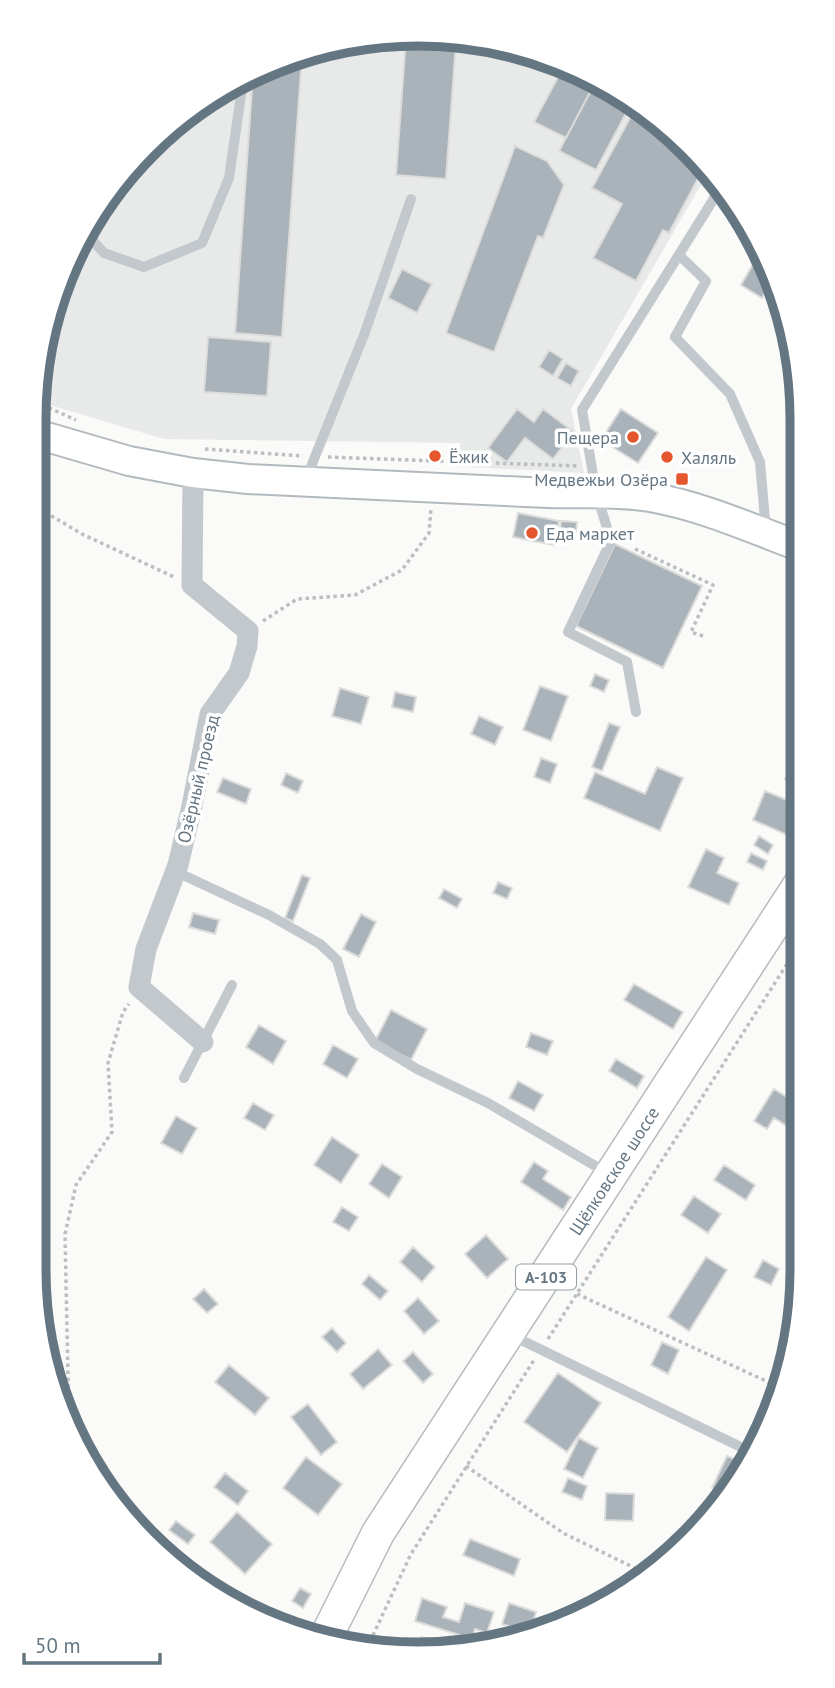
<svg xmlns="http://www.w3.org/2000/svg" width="835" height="1688" font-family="'PT Sans',sans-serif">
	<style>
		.built { fill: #e8e9e9 }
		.building { fill: #aab3b9; stroke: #dcdcda; stroke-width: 2 }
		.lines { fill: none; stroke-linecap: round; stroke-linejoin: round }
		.secondary-casing { stroke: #b3babf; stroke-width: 32 }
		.primary-casing { stroke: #b5babe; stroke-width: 35 }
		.path { stroke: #bbbfc2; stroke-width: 3.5; stroke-dasharray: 3.5 3.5; stroke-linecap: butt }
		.lane { stroke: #c3c8cc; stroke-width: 10 }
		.street { stroke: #c3c8cc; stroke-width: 21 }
		.secondary { stroke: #fff; stroke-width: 28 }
		.primary { stroke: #fff; stroke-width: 32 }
		.poi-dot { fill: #e4572e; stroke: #fff; stroke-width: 2.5 }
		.labels { text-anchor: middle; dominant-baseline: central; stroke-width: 7; stroke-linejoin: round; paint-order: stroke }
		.shield { fill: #fff; stroke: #939fa8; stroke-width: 2 }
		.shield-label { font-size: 16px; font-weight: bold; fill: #657683 }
		.poi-label { font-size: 18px; fill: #657683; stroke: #fff; text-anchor: start }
		.street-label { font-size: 18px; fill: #657683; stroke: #fff }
		.rim { fill: none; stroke: #657683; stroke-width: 9 }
	</style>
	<rect width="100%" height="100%" fill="#fafaf8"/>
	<path class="built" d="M418 33 565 63 652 113 709 171 571 409 584 473 450 466 461 443 164 439 36 401 63 270 146 146 271 62Z"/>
	<path class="building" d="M406 38 456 42 446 179 396 175Z
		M302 56 282 337 235 333 253 74 271 62Z
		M562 62 596 81 566 138 534 122 565 64Z
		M596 81 632 102 596 170 559 151Z
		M637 105 652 113 700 161 697 168 702 171 669 233 663 230 636 281 593 258 622 204 592 188Z
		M515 146 547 161 564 185 543 238 538 236 494 352 446 333Z
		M760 252 772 270 774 277 762 298 741 285Z
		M402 269 432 284 417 313 388 298Z
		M208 337 271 342 267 396 204 392Z
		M549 350 563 359 553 376 539 367Z
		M566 363 579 371 571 386 557 378Z
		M517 409 534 422 543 409 574 432 553 459 525 438 507 462 488 448Z
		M621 409 658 433 638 463 601 440Z
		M518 513 559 521 554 545 513 537Z
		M561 521 577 522 576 534 560 532Z
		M615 544 702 586 663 668 576 626Z
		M595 674 609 680 604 692 590 686Z
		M540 686 568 696 551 741 523 730Z
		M340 688 369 697 361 724 332 716Z
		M395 692 416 697 413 712 392 707Z
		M479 716 503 727 495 745 471 734Z
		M609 723 620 727 602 771 592 767Z
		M541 758 557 764 550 783 534 777Z
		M795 760 800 763V787L785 779Z
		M657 767 683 778 660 831 584 798 595 772 645 794Z
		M286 773 303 781 298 793 281 785Z
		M223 778 251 789 246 804 217 792Z
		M765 791 794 803 790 810 800 814V823L794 838 753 820Z
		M759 836 773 845 768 854 754 845Z
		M706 849 724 858 717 873 739 883 729 905 688 887Z
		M751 853 767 861 763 870 747 862Z
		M302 875 310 878 293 921 285 918Z
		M498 882 512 888 507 899 493 893Z
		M444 889 462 899 457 908 439 898Z
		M193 913 219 920 215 934 189 927Z
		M361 914 376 922 359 957 343 949Z
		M634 984 683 1012 673 1029 624 1000Z
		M391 1010 427 1029 411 1060 375 1041Z
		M259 1025 286 1041 273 1064 246 1047Z
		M531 1033 553 1041 547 1055 526 1047Z
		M333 1045 358 1059 347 1078 323 1064Z
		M616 1059 644 1076 637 1088 609 1071Z
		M518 1081 543 1095 534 1111 509 1098Z
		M774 1089 801 1106V1116L793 1130 774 1118 767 1129 754 1121Z
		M253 1103 274 1115 265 1130 244 1118Z
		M176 1116 197 1128 182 1154 161 1143Z
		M332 1137 359 1155 341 1183 314 1165Z
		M534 1162 548 1171 543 1179 571 1197 563 1210 521 1182Z
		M382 1164 402 1177 389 1198 369 1184Z
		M724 1165 755 1185 746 1200 714 1180Z
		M694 1196 721 1214 708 1233 681 1215Z
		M342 1207 358 1217 349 1231 333 1222Z
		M486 1235 508 1259 487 1278 465 1254Z
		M413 1247 435 1267 422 1282 400 1262Z
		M706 1257 727 1270 689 1331 668 1317Z
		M763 1260 779 1269 771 1285 754 1277Z
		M369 1275 388 1291 380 1300 362 1284Z
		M204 1289 218 1304 207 1313 193 1299Z
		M418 1298 439 1321 424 1334 404 1311Z
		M332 1328 346 1343 337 1352 322 1337Z
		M662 1342 679 1350 668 1374 651 1365Z
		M378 1349 392 1365 363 1389 350 1374Z
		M413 1352 433 1374 423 1383 403 1361Z
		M229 1365 269 1398 255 1415 215 1382Z
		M558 1373 601 1403 567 1452 524 1422Z
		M308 1404 337 1442 321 1455 291 1417Z
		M579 1438 598 1448 583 1478 564 1469Z
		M727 1456 744 1463 725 1494 712 1488Z
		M306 1457 342 1484 318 1515 283 1488Z
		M225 1473 248 1491 238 1505 214 1487Z
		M568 1478 587 1486 582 1500 562 1492Z
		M606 1493 634 1494 633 1521 605 1520Z
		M237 1512 272 1544 245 1574 210 1542Z
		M176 1521 195 1535 188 1544 169 1530Z
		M470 1539 520 1559 514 1576 463 1555Z
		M300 1588 311 1594 303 1608 292 1601Z
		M422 1598 447 1607 443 1617 459 1622 465 1603 494 1612 487 1633 475 1629 472 1639 415 1621Z
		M509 1603 536 1612 530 1633 502 1624Z
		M421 1637 446 1644 444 1651 417 1650Z"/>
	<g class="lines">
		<g class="secondary-casing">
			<path id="secondary" d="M33 433 129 461 193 473 248 479 548 493C582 494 616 491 650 497 702 506 750 528 799 546"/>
		</g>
		<g class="primary-casing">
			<g id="primary">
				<path id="s1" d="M324 1641 378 1533 800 884"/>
			</g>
		</g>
		<path class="path" d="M36 402 76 420
			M205 449 303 456
			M328 457 579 466
			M33 505 82 534 174 577
			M635 549 713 585 691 632 703 636
			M263 621 297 599 355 595 402 570 429 533 431 508
			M794 678 800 702
			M577 1294 779 1387
			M548 1339 801 942
			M69 1423 65 1234 76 1185 112 1132 108 1063 123 1012 129 1004
			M466 1466 563 1533 643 1572
			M367 1648 411 1554 534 1360"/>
		<path class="lane" d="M94 223 92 240 104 253 144 267 202 243 229 178 243 81
			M679 255 706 281 675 337 730 394 760 462 766 531
			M306 479 364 335 411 199
			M636 712 627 662 568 632 611 541 596 492 582 410 723 184
			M178 865 183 875 269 915 320 944 337 960 352 1011 374 1043 417 1069 488 1103 609 1174
			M184 1078 232 985
			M511 1335 751 1452"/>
		<path class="street" d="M193 473 192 585 248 631 247 646 239 673 210 714 192 806 178 865 146 949 139 987 203 1042"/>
		<use href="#secondary" class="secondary"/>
		<use href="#primary" class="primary"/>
	</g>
	<g class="poi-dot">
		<circle cx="633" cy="437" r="7"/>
		<circle cx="435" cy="456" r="7"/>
		<circle cx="667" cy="457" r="7"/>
		<rect x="675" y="472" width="14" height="14" rx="3.5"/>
		<circle cx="532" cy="533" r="7"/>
	</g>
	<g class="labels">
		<rect class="shield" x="516" y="1264.5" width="60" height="25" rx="5"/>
		<g class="shield-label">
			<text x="546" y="1277">А-103</text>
		</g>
		<g class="poi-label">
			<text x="619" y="437" text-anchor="end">Пещера</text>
			<text x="449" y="456">Ёжик</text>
			<text x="681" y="457">Халяль</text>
			<text x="668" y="479" text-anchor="end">Медвежьи Озёра</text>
			<text x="546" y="533">Еда маркет</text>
		</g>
		<g class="street-label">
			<text transform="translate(198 779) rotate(-77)">Озёрный проезд</text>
			<text stroke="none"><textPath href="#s1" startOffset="553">Щёлковское шоссе</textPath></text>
		</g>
	</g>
	<path d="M0 0H835V1688H0ZM418 46H418A372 372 0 0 1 790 418V1270A372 372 0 0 1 418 1642H418A372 372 0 0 1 46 1270V418A372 372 0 0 1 418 46Z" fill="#fff" fill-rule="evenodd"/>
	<path class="rim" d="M418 46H418A372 372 0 0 1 790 418V1270A372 372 0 0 1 418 1642H418A372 372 0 0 1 46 1270V418A372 372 0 0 1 418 46Z"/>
	<path d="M24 1653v10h136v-10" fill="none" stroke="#657683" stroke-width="3.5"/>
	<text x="35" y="1653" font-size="21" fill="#657683" stroke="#ffffff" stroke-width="5" paint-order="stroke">50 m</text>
</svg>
